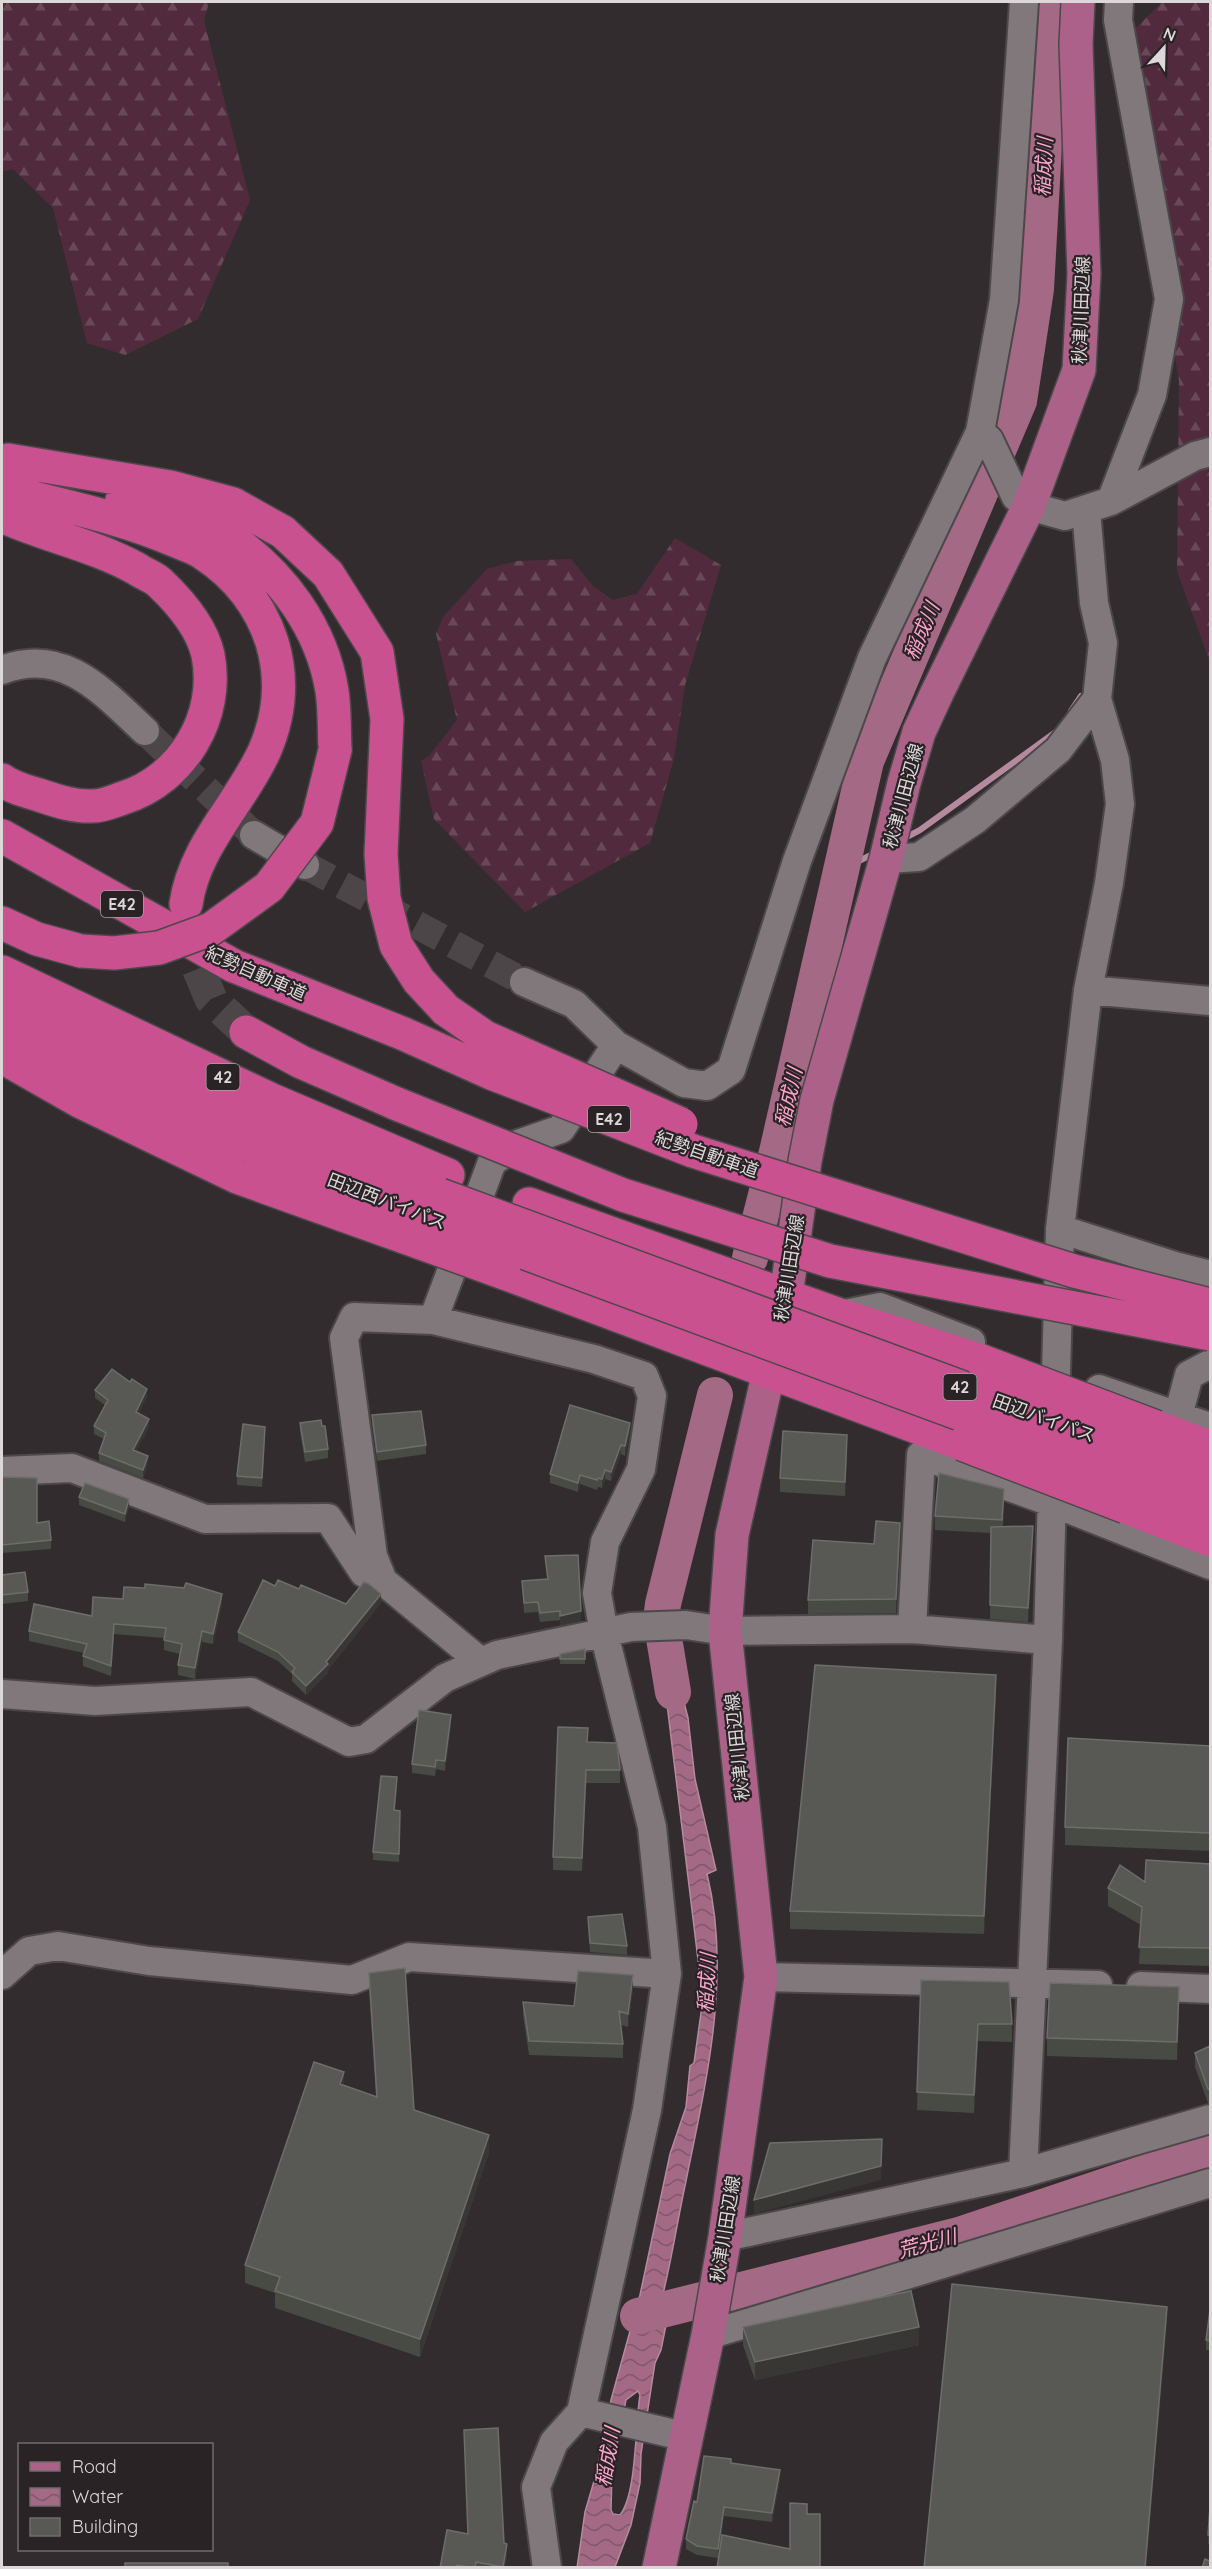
<svg xmlns="http://www.w3.org/2000/svg" width="1212" height="2569" font-family="Quicksand,'Noto Sans JP',sans-serif">
	<style>
		.forest { fill: url(#forest-firs) }
		.water { fill: url(#water-waves); stroke: #b58a9e; stroke-width: 1.5; fill-rule: evenodd }
		.lines { fill: none; stroke-linecap: round; stroke-linejoin: round }
		.stream { stroke: #b58a9e; stroke-width: 6 }
		.river { stroke: #a46984; stroke-width: 36 }
		.minor-tunnel { stroke: #4c4648; stroke-width: 28; stroke-dasharray: 28 14; stroke-linecap: butt }
		.highway-tunnel { stroke: #4c4648; stroke-width: 33; stroke-dasharray: 33 16; stroke-linecap: butt }
		.minor-casing { stroke: #4c4849; stroke-width: 32 }
		.major-casing { stroke: #4c4849; stroke-width: 36 }
		.highway-casing { stroke: #4c4849; stroke-width: 36 }
		.minor { stroke: #80787b; stroke-width: 28 }
		.major { stroke: #ac6188; stroke-width: 33 }
		.highway { stroke: #c95190; stroke-width: 33 }
		.highway-bridge-casing { stroke: #4c4849; stroke-width: 36; stroke-linecap: butt }
		.highway-bridge { stroke: #c95190; stroke-width: 33 }
		.wall { fill: #484a44 }
		.shaded-wall { fill: #393735 }
		.building { fill: #585954; stroke: #6d6d69; stroke-width: 1.5 }
		.labels { text-anchor: middle; dominant-baseline: central; stroke-width: 4.5; stroke-linejoin: round; paint-order: stroke }
		.shield { fill: #292325; stroke: #a6a2a3; stroke-width: 1.5 }
		.shield-label { font-size: 16px; font-weight: bold; fill: #dcd8d9 }
		.street-label { font-size: 18px; fill: #dcd8d9; stroke: #292325 }
		.water-label { font-size: 20px; font-style: italic; fill: #fca5cd; stroke: #292325 }
	</style>
	<defs>
		<pattern id="forest-firs" width="22" height="20" patternUnits="userSpaceOnUse" patternTransform="scale(1.5)"><rect width="22" height="20" fill="#512b3d"/><path d="M5 1l3.5 6h-7zM16 11l3.5 6h-7z" fill="#694958"/></pattern>
		<pattern id="water-waves" width="16" height="10" patternUnits="userSpaceOnUse" patternTransform="scale(1.5)"><rect width="16" height="10" fill="#a46984"/><path d="M0 5q4-4 8 0t8 0" fill="none" stroke="#7d5969"/></pattern>
	</defs>
	<rect width="100%" height="100%" fill="#332c2f"/>
	<path class="forest" d="M2 2H209L204 21 250 200 198 319 125 355 87 343 53 208 13 169 2 172Z
		M1162 2H1210V662L1177 571 1179 381 1141 144 1136 28Z
		M675 538 721 565 685 685 674 758 650 843 525 912 434 819 421 761 429 756 457 720 436 634 443 617 487 569 517 561 571 559 594 587 613 600 637 594Z"/>
	<path class="water" d="M669 1644 688 1718 695 1779 716 1870 707 1874C732 1975 706 2082 686 2181 677 2222 671 2265 660 2306L661 2313H667L684 2290 686 2291 683 2311 666 2325 661 2350 655 2363 641 2454 640 2483 631 2525 615 2567 577 2568 585 2512 597 2471 611 2400 640 2295 670 2154 686 2107 690 2066 694 2063 704 1992 700 1976 660 1646ZM638 2391 640 2395C635 2424 637 2494 620 2515L613 2514 611 2510 612 2469 626 2400Z"/>
	<g class="lines">
		<path class="stream" d="M1071 711 1081 696
			M903 839 920 830 1057 731
			M841 870 875 853"/>
		<path class="river" d="M750 1258 777 1152 866 761 1019 401 1036 289 1052 2
			M673 1692 661 1620 663 1604 715 1395
			M638 2316 959 2235 1210 2151"/>
		<path class="minor-tunnel" d="M145 731 254 835
			M305 865 524 982"/>
		<path class="highway-tunnel" d="M189 921 193 956 211 999 246 1032"/>
		<g class="minor-casing">
			<path id="minor" d="M980 432 989 440 1016 497 1029 506 1065 516 1111 501 1195 456 1210 452
				M1111 501 1152 395 1169 299 1118 20 1119 2
				M2 670C64 646 103 692 145 731
				M254 835 305 865
				M886 859 919 857 975 820 1058 750 1097 699
				M524 982 574 1004 616 1045 684 1083 707 1086 731 1070 797 861 872 658 980 432 1004 300 1024 2
				M1088 990 1210 1001
				M1060 1229 1175 1266 1210 1275
				M840 1315 880 1307 971 1342
				M433 1320 492 1162 518 1144 561 1129 616 1045
				M1099 1389 1210 1427
				M1055 1410 1060 1229 1088 990 1109 883 1120 804 1115 760 1097 699 1103 643 1094 603 1086 510
				M1178 1416 1189 1375 1210 1364
				M2 1471 72 1468 205 1519 328 1518 364 1573 381 1580
				M912 1629 921 1455 1051 1502 1210 1565
				M481 1662 383 1581 373 1556 344 1338 354 1317 433 1320 594 1359 644 1376 652 1396 641 1469 605 1542 597 1593 604 1633 652 1827 667 1974 647 2110 581 2412 554 2442 536 2487 547 2568
				M2 1694 95 1701 251 1692 349 1742 366 1739 445 1678 497 1655 631 1627 686 1625 725 1631 912 1629 1048 1640
				M2 1975 29 1951 58 1946 149 1961 352 1980 409 1957 667 1974
				M761 1977 1098 1985
				M1141 1986 1210 1989
				M1023 2173 1048 1640 1053 1456
				M725 2237 1023 2173 1210 2119
				M708 2335 1210 2183
				M581 2412 687 2437"/>
		</g>
		<g class="major-casing">
			<path id="major" d="M659 2568 708 2335 725 2237 761 1977 725 1631 732 1535 786 1296 805 1161 817 1100 886 859 904 783 919 732 937 693 1029 506 1079 370 1084 274 1076 44 1078 2"/>
		</g>
		<g class="highway-casing">
			<path id="highway" d="M8 460 170 487 233 504 283 532 328 574 377 652 387 719 381 854 384 898 396 945 419 981 446 1010
				M2 490C59 505 121 517 176 541 185 545 196 548 204 554 236 575 260 605 272 642 283 679 280 716 264 752 240 804 194 846 186 904
				M122 500C154 508 203 520 230 538 282 574 322 628 332 691 335 710 334 731 335 750
				M2 516C46 536 94 545 137 569 144 574 154 577 160 583 179 601 202 628 208 655 220 716 183 779 123 798 114 801 103 806 93 806 74 807 57 801 39 795 26 791 13 788 2 780
				M2 836 234 966 404 1034
				M2 923 37 939 81 951
				M2 972 272 1100 448 1175
				M2 1003C143 1076 291 1137 439 1195
				M2 1032 129 1094 241 1143 431 1218
				M246 1032 301 1062 397 1104
				M2 1057 81 1102 237 1177 421 1243
				M529 1204 840 1315 982 1361
				M504 1273 962 1444
				M1156 1427 1210 1447
				M1145 1455 1210 1478
				M1136 1479 1210 1506
				M1126 1507 1210 1540"/>
		</g>
		<use href="#minor" class="minor"/>
		<use href="#major" class="major"/>
		<use href="#highway" class="highway"/>
		<g class="highway-bridge-casing">
			<path id="highway-bridge" d="M81 951 114 953 159 948 211 929 269 887 317 823 335 750
				M446 1010 485 1037 681 1124
				M404 1034 491 1073 693 1151 1074 1271 1210 1305
				M397 1104 623 1195 830 1261 1210 1334
				M440 1195 1145 1455
				M431 1218 1136 1479
				M421 1243 504 1273
				M982 1361 1156 1427
				M962 1444 1126 1507"/>
		</g>
		<use href="#highway-bridge" class="highway-bridge"/>
	</g>
	<path class="wall" d="M95 1390 147 1396 139 1413 149 1427 136 1451 148 1463 143 1478 99 1461V1453L104 1439 94 1434V1426L105 1405 95 1398Z
		M372 1415 426 1445V1454L377 1461 372 1424Z
		M300 1423 328 1449V1458L305 1462 300 1432Z
		M630 1432 625 1456 621 1454 611 1481 605 1479 602 1488 598 1487 597 1490 580 1484 578 1492 550 1483V1474Z
		M265 1436 262 1487 237 1485V1476Z
		M847 1448 845 1496 780 1492V1478Z
		M2 1477 51 1540V1549L2 1553Z
		M79 1497 129 1507 125 1522 79 1505Z
		M1004 1502 1003 1527 1033 1540 1028 1622 990 1619 991 1533 935 1530V1516Z
		M900 1537 896 1613 808 1614V1600L874 1544Z
		M545 1556 581 1621 560 1625V1620L540 1622 538 1612 524 1613 522 1581 547 1579Z
		M2 1575 28 1592V1601L2 1604Z
		M275 1586 299 1589 346 1604 381 1603 328 1670V1673L306 1695 292 1681V1674L278 1661 238 1641V1632Z
		M123 1599 222 1604 213 1644 202 1642 195 1679 178 1675V1665L180 1654 164 1650V1638L114 1634 111 1676 83 1666V1656L84 1653 29 1641V1631L92 1616Z
		M585 1649V1664H560V1654Z
		M996 1693 984 1934 790 1929V1911Z
		M451 1724 445 1771 436 1769 435 1776 412 1773V1764Z
		M588 1742 620 1770V1783H586L582 1871 553 1870V1857Z
		M1210 1746V1851L1065 1845V1827Z
		M397 1785 395 1810 400 1811 399 1862 373 1860V1852Z
		M1210 1864V1966L1139 1964 1141 1925 1108 1906V1888L1145 1882Z
		M588 1917 627 1946V1955L590 1952Z
		M369 1973 414 2110 489 2152 420 2357 275 2308V2293L245 2283V2265L344 2086 376 2097 369 1991Z
		M921 1980 1012 2024V2042L978 2041 974 2113 917 2110Z
		M633 1988 628 2027 621 2025 623 2044V2058L529 2055 523 2015V2002L574 2006Z
		M1179 2005 1177 2060 1047 2056V2038Z
		M1210 2046V2104L1208 2103 1195 2067V2053Z
		M1210 2310V2350H1206V2340Z
		M743 2327 919 2345 755 2380 743 2345Z
		M731 2463 780 2479 772 2522 724 2516 718 2558 697 2555 686 2549V2539L697 2502Z
		M1210 2507V2545L1208 2544Z
		M504 2543 507 2556 505 2568H440Z"/>
	<path class="shaded-wall" d="M147 1389V1396L136 1420V1412Z
		M149 1419V1427L133 1457V1450Z
		M630 1423V1432L625 1456V1446Z
		M847 1435V1448L845 1496V1482Z
		M621 1445V1454L611 1481V1472Z
		M148 1456V1463L143 1478V1470Z
		M605 1470V1479L602 1488V1479Z
		M580 1475V1484L578 1492V1483Z
		M129 1499V1507L125 1522V1514Z
		M900 1523V1537L896 1613V1599Z
		M1033 1526V1540L1028 1622V1608Z
		M222 1594V1604L213 1644V1634Z
		M381 1594V1603L328 1670V1673L306 1695V1686Z
		M581 1611V1621L560 1625V1616Z
		M114 1624V1634L111 1676V1666Z
		M202 1631V1642L195 1679V1668Z
		M996 1675V1693L984 1934V1916Z
		M451 1715V1724L445 1771V1761Z
		M633 1975V1988L628 2027V2014Z
		M1179 1987V2005L1177 2060V2042Z
		M978 2024V2041L974 2113V2095Z
		M344 2072V2090L340 2084Z
		M489 2135V2152L420 2357V2339Z
		M882 2139 881 2180 754 2214V2200Z
		M1167 2307V2325L1146 2568H1145Z
		M919 2327V2345L755 2380V2362Z
		M780 2470V2479L772 2522V2513Z
		M724 2507V2516L718 2558V2549Z
		M507 2544V2556L505 2568H503Z"/>
	<path class="building" d="M112 1369 130 1382 132 1379 147 1389 136 1412 149 1419 133 1450 148 1456 143 1470 99 1453 106 1433 94 1426 108 1400 95 1390Z
		M570 1405 630 1423 625 1446 621 1445 611 1472 605 1470 602 1479 598 1478 597 1480 580 1475 578 1483 550 1474Z
		M421 1411 426 1445 377 1452 372 1415Z
		M321 1420 322 1426H325L328 1449 305 1452 300 1423Z
		M243 1424 265 1427 262 1478 237 1476Z
		M783 1431 847 1435 845 1482 780 1478Z
		M939 1473 1004 1489 1002 1520 935 1516Z
		M2 1477 37 1478V1523L49 1521 51 1540 2 1545Z
		M85 1483 129 1499 125 1514 79 1497Z
		M876 1521 900 1523 896 1599 808 1600 813 1540 874 1544Z
		M1033 1526 1028 1608 990 1605 991 1527Z
		M578 1555 581 1611 560 1616V1611L540 1613 538 1602 524 1603 522 1581 548 1579 545 1556Z
		M25 1572 28 1592 2 1595V1575Z
		M263 1580 275 1586 278 1580 299 1589 301 1585 346 1604 364 1582 369 1584 381 1594 326 1662 328 1664 306 1686 292 1672 295 1668 278 1652 238 1632Z
		M186 1583 222 1594 213 1634 202 1631 195 1668 178 1665 182 1644 164 1640 166 1628 114 1624 111 1666 83 1656 87 1644 29 1631 34 1604 92 1616 93 1597 123 1599 124 1587 145 1588V1584L184 1588Z
		M585 1649V1659H560V1654Z
		M815 1665 996 1675 984 1916 790 1911Z
		M419 1710 451 1715 445 1761 436 1760 435 1767 412 1764Z
		M558 1727 588 1728 587 1742 617 1743 620 1770H586L582 1858 553 1857Z
		M1068 1738 1210 1746V1833L1065 1827Z
		M381 1776 397 1777 394 1810 400 1811 399 1854 373 1852Z
		M1146 1860 1210 1864V1948L1139 1947 1142 1907 1108 1888 1120 1865 1145 1882Z
		M622 1914 627 1946 590 1943 588 1917Z
		M405 1968 414 2110 489 2135 420 2339 275 2291 280 2277 245 2265 314 2062 344 2072 340 2084 377 2097 369 1973Z
		M578 1971 633 1975 628 2014 619 2011 623 2044 529 2041 523 2002 574 2006Z
		M921 1980 1009 1982 1012 2024H978L974 2095 917 2092Z
		M1050 1983 1179 1987 1177 2042 1047 2038Z
		M1210 2046V2090L1208 2089 1195 2053Z
		M882 2139 881 2166 754 2200 770 2143Z
		M952 2284 1167 2307 1145 2568H924Z
		M911 2291 919 2327 755 2362 743 2327Z
		M1210 2310V2341L1206 2340Z
		M498 2428 504 2543 507 2544 503 2567 476 2562 475 2568 457 2565 456 2568H440L447 2530 468 2534 464 2430Z
		M704 2456 731 2459V2463L780 2470 772 2513 724 2507 718 2549 697 2546 686 2539 694 2501 697 2502Z
		M790 2503 807 2504V2514H820V2568H717L722 2535 790 2549Z
		M1210 2507V2536L1208 2535Z
		M1205 2559 1210 2561V2568H1202Z
		M125 2563H228V2568H125Z"/>
	<g class="labels">
		<g class="shield">
			<rect x="101" y="891" width="42" height="26" rx="4.5"/>
			<rect x="206.5" y="1064" width="33" height="26" rx="4.5"/>
			<rect x="588" y="1106" width="42" height="26" rx="4.5"/>
			<rect x="943.5" y="1374" width="33" height="26" rx="4.5"/>
		</g>
		<g class="shield-label">
			<text x="122" y="904">E42</text>
			<text x="223" y="1077">42</text>
			<text x="609" y="1119">E42</text>
			<text x="960" y="1387">42</text>
		</g>
		<g class="street-label">
			<text transform="translate(1081 310) rotate(-88)">秋津川田辺線</text>
			<text transform="translate(903 796) rotate(-75)">秋津川田辺線</text>
			<text transform="translate(256 973) rotate(24)">紀勢自動車道</text>
			<text transform="translate(707 1154) rotate(19)">紀勢自動車道</text>
			<text transform="translate(387 1201) rotate(21)">田辺西バイパス</text>
			<text transform="translate(789 1268) rotate(-81)">秋津川田辺線</text>
			<text transform="translate(1044 1418) rotate(20)">田辺バイパス</text>
			<text transform="translate(737 1747) rotate(-96)">秋津川田辺線</text>
			<text transform="translate(725 2229) rotate(-81)">秋津川田辺線</text>
		</g>
		<g class="water-label">
			<text transform="translate(1043 167) rotate(-87)">稲成川</text>
			<text transform="translate(921 631) rotate(-67)">稲成川</text>
			<text transform="translate(788 1097) rotate(-77)">稲成川</text>
			<text transform="translate(706 1983) rotate(-87)">稲成川</text>
			<text transform="translate(927 2243) rotate(-15)">荒光川</text>
			<text transform="translate(607 2457) rotate(-80)">稲成川</text>
		</g>
	</g>
	<rect width="1212" height="2569" fill="none" stroke="#dcd8d9" stroke-width="6"/>
	<rect x="18" y="2443" width="195" height="108" fill="#292325" stroke="#716b6d" stroke-width="1.5"/>
	<rect x="30" y="2462" width="30" height="9" fill="#ac6188" stroke="#716b6d" stroke-width="1.5"/>
	<text x="72" y="2473" font-size="18" fill="#dcd8d9">Road</text>
	<rect x="30" y="2488" width="30" height="18" fill="url(#water-waves)" stroke="#716b6d" stroke-width="1.5"/>
	<text x="72" y="2503" font-size="18" fill="#dcd8d9">Water</text>
	<rect x="30" y="2518" width="30" height="18" fill="#585954" stroke="#716b6d" stroke-width="1.5"/>
	<text x="72" y="2533" font-size="18" fill="#dcd8d9">Building</text>
	<g transform="translate(1164 48) rotate(22)" stroke="#292325" stroke-width="4.5" paint-order="stroke">
	<path d="M0-4.5L10 22L0 15L-10 22Z" fill="#dcd8d9"/>
	<text y="-9" font-size="16" font-weight="bold" text-anchor="middle" fill="#dcd8d9">N</text>
	</g>
</svg>
